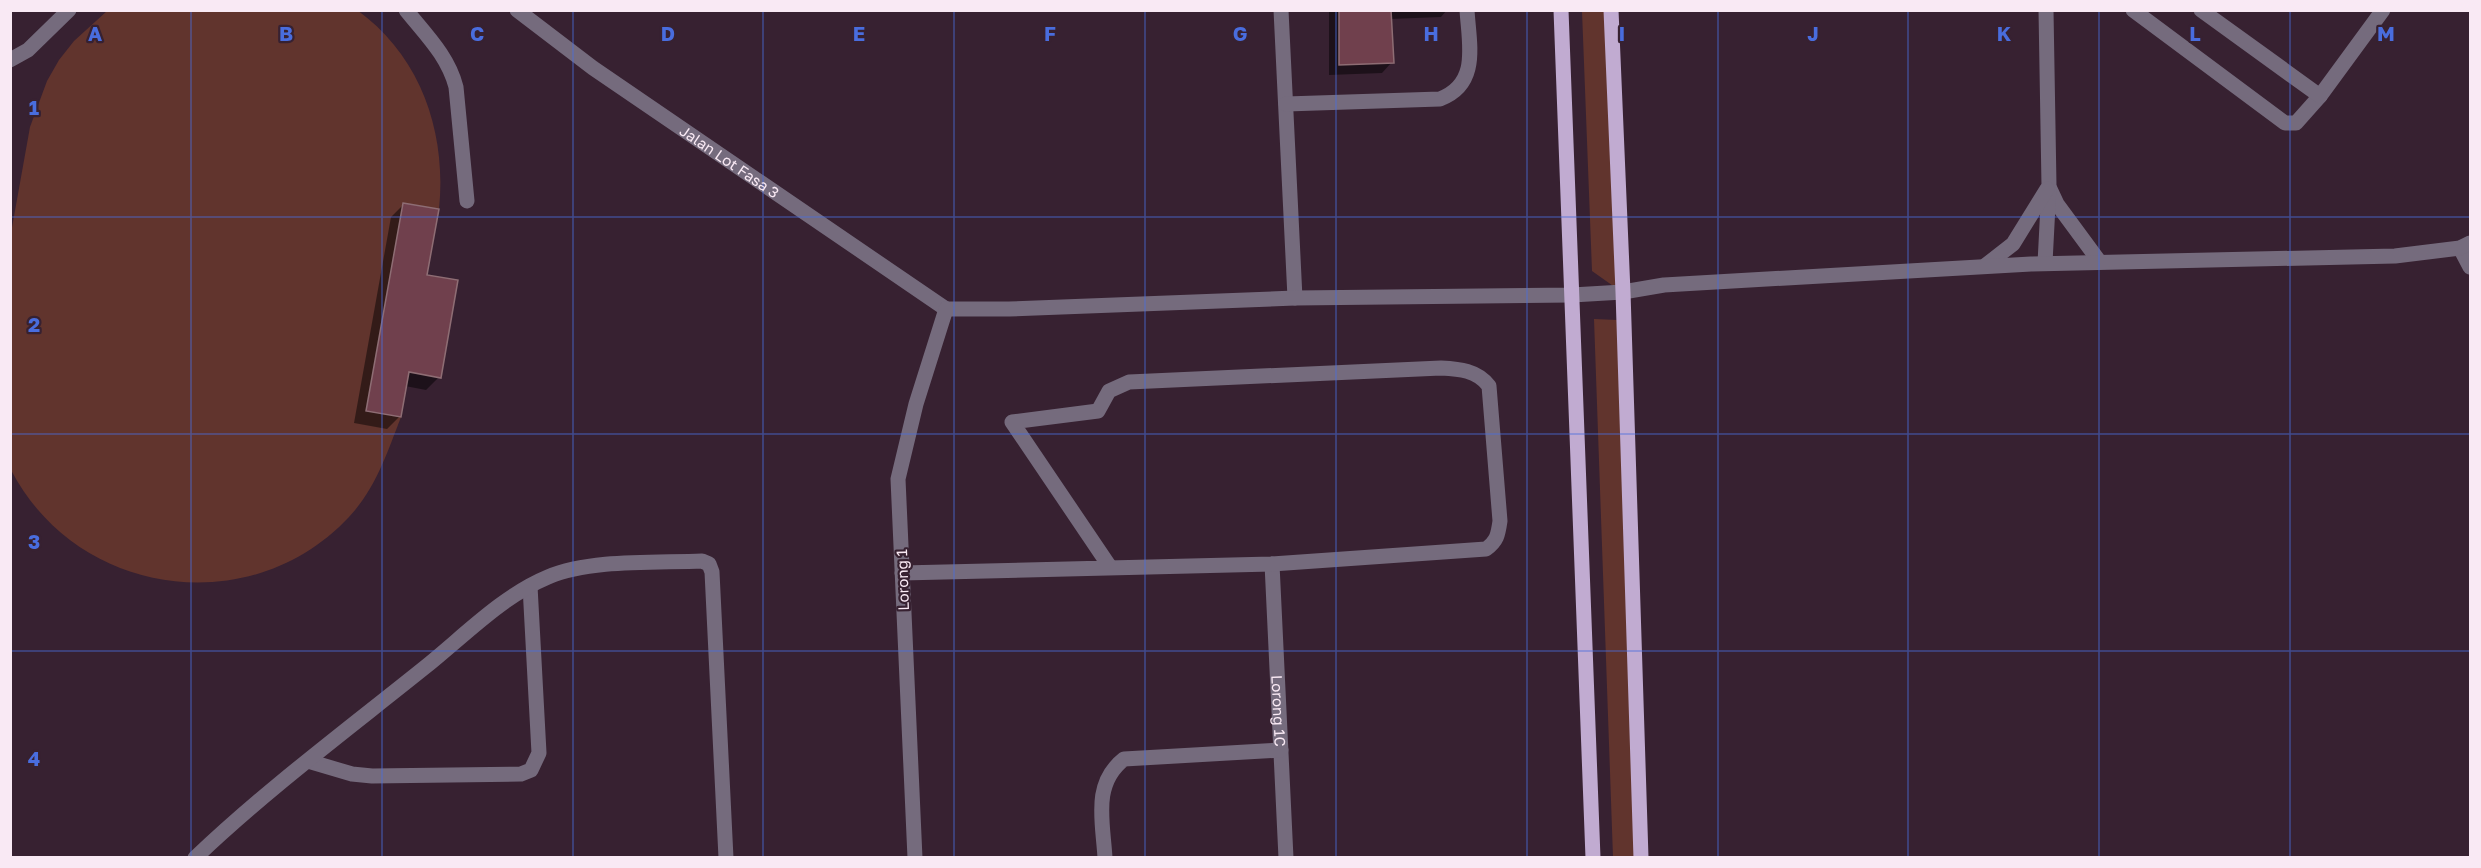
<svg xmlns="http://www.w3.org/2000/svg" width="2481" height="868" font-family="'Golos Text',sans-serif">
	<style>
		.green { fill: #61342d }
		.shadow { fill: #0007 }
		.building { fill: #70404d; stroke: #8e6d74; stroke-width: 1.5 }
		.lines { fill: none; stroke-linecap: round; stroke-linejoin: round }
		.minor { stroke: #756b7d; stroke-width: 15 }
		.major { stroke: #c1abd1; stroke-width: 15 }
		.grid { fill: none; stroke: #496dde; stroke-width: 1.5; stroke-opacity: 0.55 }
		.labels { text-anchor: middle; dominant-baseline: central; stroke-width: 4.5; stroke-linejoin: round; paint-order: stroke }
		.street-label { font-size: 15px; fill: #f9e9f4; stroke: #372131 }
		.grid-label { font-size: 20px; text-anchor: middle; font-weight: bold; fill: #496dde; stroke: #372131; stroke-width: 4.5; stroke-linejoin: round; paint-order: stroke }
	</style>
	<rect width="100%" height="100%" fill="#372131"/>
	<path class="green" d="M357 10C421 56 447 133 439 209L403 203 366 410 401 417C387 453 376 488 349 517 251 622 77 597 11 470V233L30 127 47 81 59 60 74 41 107 11Z
		M1582 11H1606L1616 288 1592 271Z
		M1594 319 1617 320 1637 857H1613Z"/>
	<path class="shadow" d="M1329 10H1447L1441 17 1390 19 1392 62 1382 73 1329 75Z
		M404 204 425 276 439 377 426 390 405 386 400 416 387 429 354 423 391 217Z"/>
	<path class="building" d="M1339 10H1391L1394 63 1339 65Z
		M403 203 439 209 427 275 458 280 441 378 409 372 401 417 366 411Z"/>
	<g class="lines">
		<g class="minor">
			<path d="M406 10C426 35 448 56 456 87L467 201"/>
			<path id="s1" d="M517 10 593 68 946 309"/>
			<path d="M1281 10 1295 298"/>
			<path d="M2133 10 2285 123H2296L2320 96"/>
			<path d="M2201 10 2320 96 2383 10"/>
			<path d="M10 60 28 50 69 10"/>
			<path d="M1286 104 1440 99C1480 84 1469 44 1467 10"/>
			<path d="M2050 189 2057 204 2099 261"/>
			<path d="M2460 248 2470 267"/>
			<path d="M2045 263 2049 186 2046 10"/>
			<path d="M1986 265 2013 244 2047 189"/>
			<path d="M946 309H1009L1295 298 1572 295 1623 292 1664 285 2031 264 2395 256 2460 248 2470 243"/>
			<path id="s2" d="M1272 564 1286 858"/>
			<path d="M902 573 1272 564 1486 549C1497 541 1498 535 1500 521L1489 386C1477 370 1459 369 1441 368L1129 382 1109 391 1098 411 1012 422 1110 567"/>
			<path d="M308 761 352 774 372 776 521 774 531 770 539 753 530 586"/>
			<path d="M195 858C265 791 348 729 424 668 463 637 502 596 548 577 590 559 656 563 702 561L709 564 712 572 726 858"/>
			<path d="M915 858 898 479 916 404 946 309"/>
			<path d="M1105 858C1103 822 1092 784 1124 759L1281 750"/>
		</g>
		<path class="major" d="M1561 10 1593 858
			M1611 10 1623 292 1641 858"/>
	</g>
	<path class="grid" d="M191 10V858M382 10V858M573 10V858M763 10V858M954 10V858M1145 10V858M1336 10V858M1527 10V858M1718 10V858M1908 10V858M2099 10V858M2290 10V858M10 217H2470M10 434H2470M10 651H2470"/>
	<g class="labels">
		<g class="street-label">
			<text stroke="none"><textPath href="#s1" startOffset="261">Jalan Lot Fasa 3</textPath></text>
			<text transform="translate(902 580) rotate(-92)">Lorong 1</text>
			<text stroke="none"><textPath href="#s2" startOffset="147">Lorong 1C</textPath></text>
		</g>
	</g>
	<g class="grid-label">
		<text x="95" y="41">A</text>
		<text x="286" y="41">B</text>
		<text x="477" y="41">C</text>
		<text x="668" y="41">D</text>
		<text x="859" y="41">E</text>
		<text x="1050" y="41">F</text>
		<text x="1240" y="41">G</text>
		<text x="1431" y="41">H</text>
		<text x="1622" y="41">I</text>
		<text x="1813" y="41">J</text>
		<text x="2004" y="41">K</text>
		<text x="2195" y="41">L</text>
		<text x="2386" y="41">M</text>
		<text x="34" y="115">1</text>
		<text x="34" y="332">2</text>
		<text x="34" y="549">3</text>
		<text x="34" y="766">4</text>
	</g>
	<rect width="2481" height="868" fill="none" stroke="#f9e9f4" stroke-width="24"/>
</svg>
